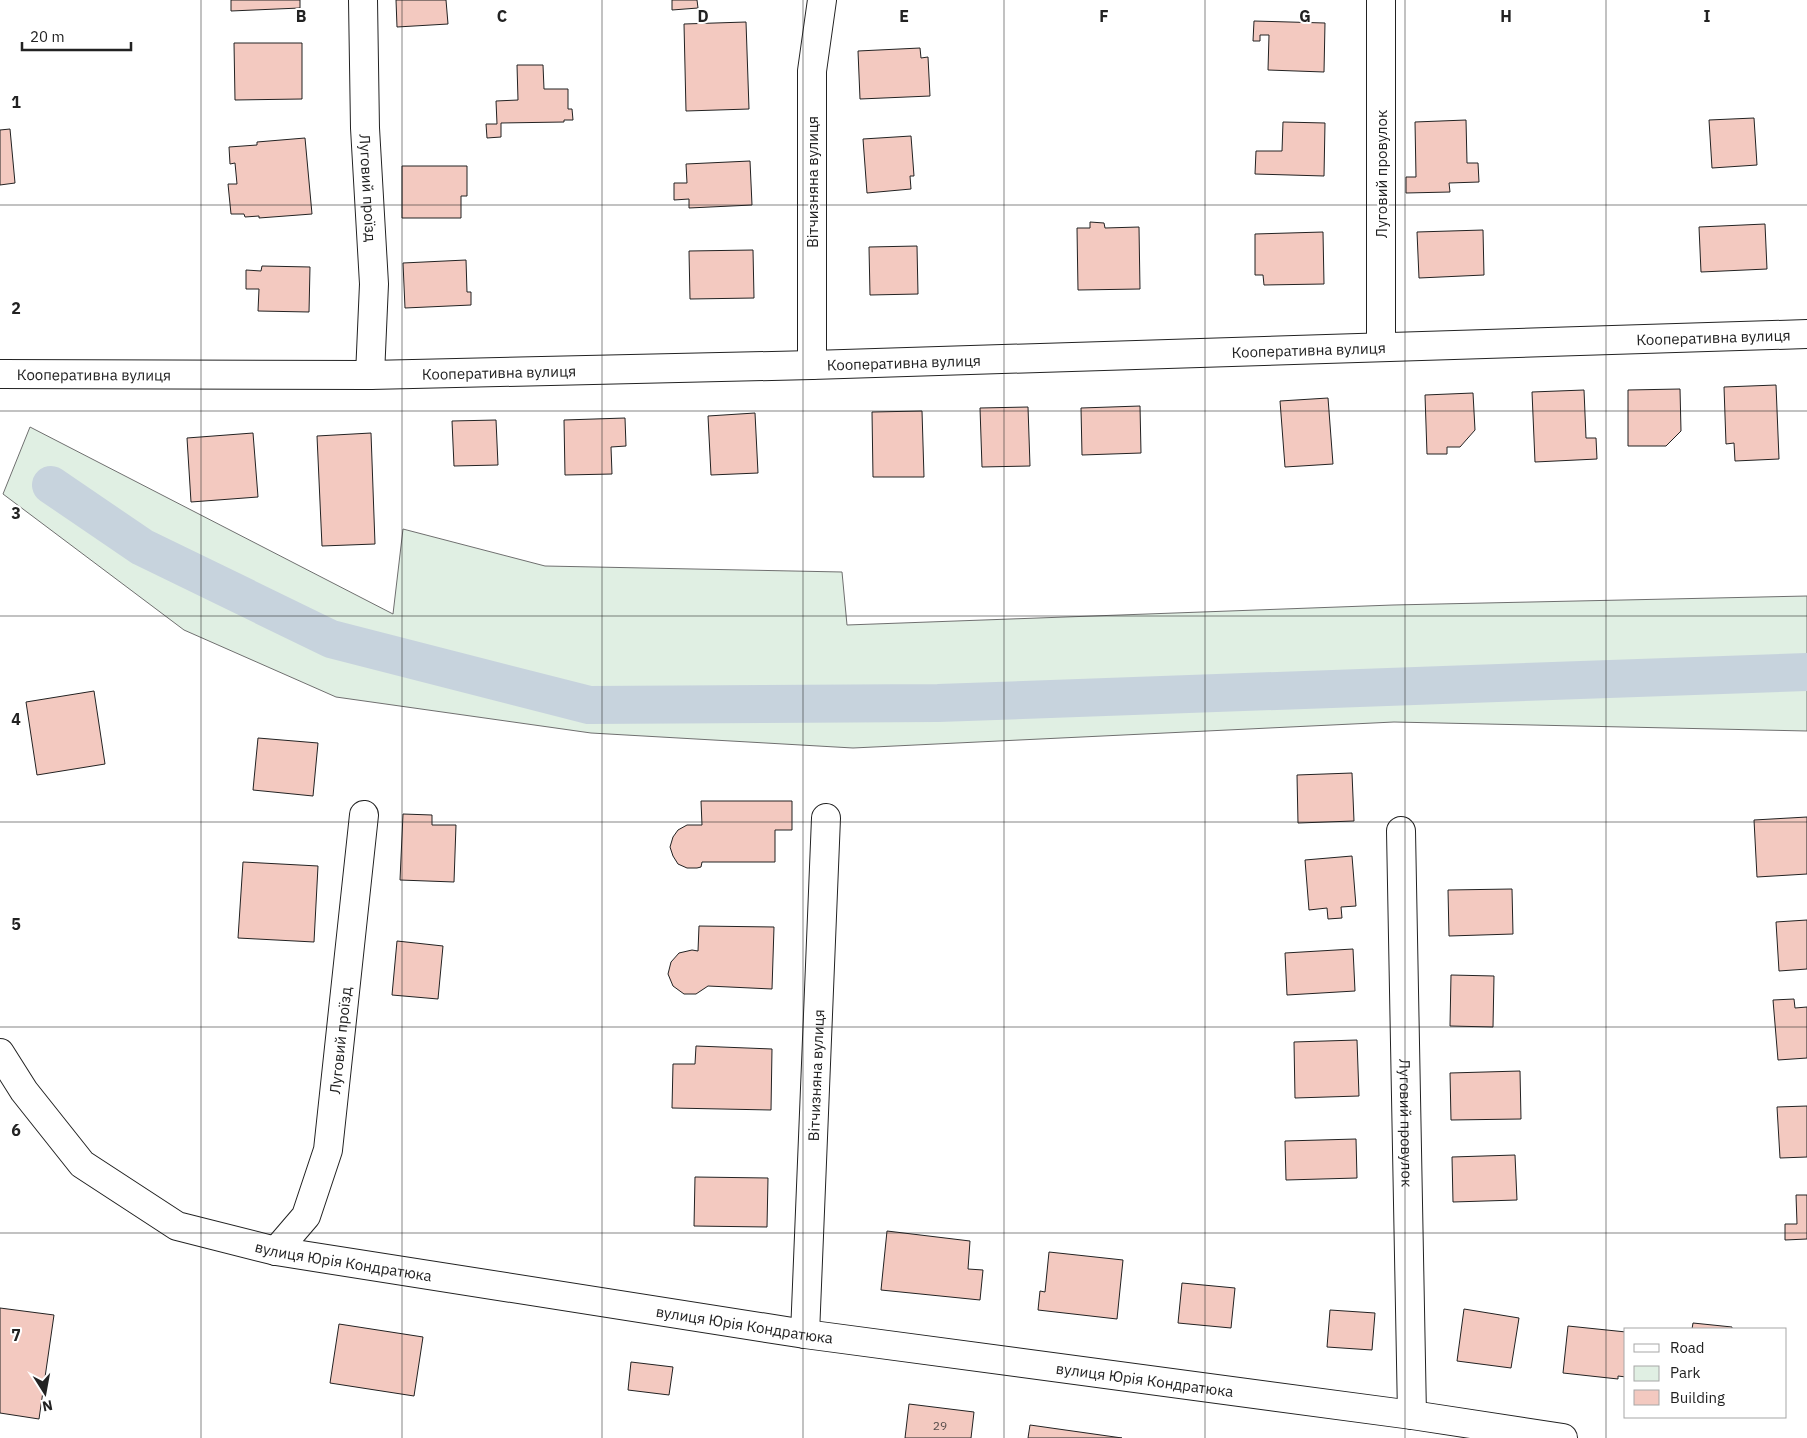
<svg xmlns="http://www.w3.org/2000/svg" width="1807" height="1438" font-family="'IBM Plex Sans',sans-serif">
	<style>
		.green { fill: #e0efe3; stroke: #6f6f6f }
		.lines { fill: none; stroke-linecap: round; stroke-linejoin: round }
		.canal { stroke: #c7d3dd; stroke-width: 38 }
		.building { fill: #f3c9c0; stroke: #222 }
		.minor-casing { stroke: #222; stroke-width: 30 }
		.minor { stroke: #fff; stroke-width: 28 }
		.grid { fill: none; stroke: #222; stroke-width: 1; stroke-opacity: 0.55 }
		.labels { text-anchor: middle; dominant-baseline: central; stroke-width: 4; stroke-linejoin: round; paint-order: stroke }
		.number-label { font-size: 12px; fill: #564c4a }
		.street-label { font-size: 15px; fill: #222; stroke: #fff }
		.grid-label { font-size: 16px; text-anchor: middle; font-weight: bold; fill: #222; stroke: #fff; stroke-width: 4; stroke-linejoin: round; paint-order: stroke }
	</style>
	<rect width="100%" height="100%" fill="#fff"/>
	<path class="green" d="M30 427 393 614 403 529 545 566 842 572 847 625 1393 605 1807 596V731L1394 722 853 748 591 733 336 697 184 630 3 494Z"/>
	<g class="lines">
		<path class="canal" d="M51 485 142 547 331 639 589 705 938 703 1807 672"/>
	</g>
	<path class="building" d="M231 0H300V8L231 11Z
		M396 0H446L448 24 397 27Z
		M672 0H697L698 8 672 10Z
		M1254 21 1325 23 1324 72 1268 70 1269 35H1260V41H1253Z
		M746 22 749 109 686 111 684 24Z
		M234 43H302V99L235 100Z
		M920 48 921 58 928 57 930 96 860 99 858 51Z
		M517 65H543L544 89H568V109H572L573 120H564V122L501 123V137L487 138 486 124H497L496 101 518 100Z
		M1754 118 1757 165 1712 168 1709 120Z
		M1466 120 1467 163H1478L1479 182 1449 183 1450 192 1406 193V177H1416L1415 122Z
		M1283 122 1325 123 1324 176 1255 174 1256 151H1282Z
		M10 129 15 183 0 185V130Z
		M911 136 914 176H910L911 189 867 193 863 139Z
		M305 138 312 214 259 218V216L245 217 244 214H231L228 184H237L235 163 230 164 229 147 257 145V142Z
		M750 161 752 205 689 208V199L674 200V183H687L686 164Z
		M402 166H467V196H461V218H402Z
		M1090 222 1104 223 1105 228 1139 227 1140 289 1078 290 1077 228H1090Z
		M1765 224 1767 269 1701 272 1699 227Z
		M1483 230 1484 275 1419 278 1417 232Z
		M1323 232 1324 284 1264 285 1263 275H1255V234Z
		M917 246 918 294 870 295 869 247Z
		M753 250 754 298 690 299 689 251Z
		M466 260 467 292H471V305L405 308 403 263Z
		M262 266 310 267 309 312 258 311 259 289H246V270L261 271Z
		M1776 385 1779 459 1735 461 1734 443 1726 444 1724 387Z
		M1680 389 1681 431 1666 446H1628V390Z
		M1584 390 1586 438H1596L1597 459 1535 462 1532 392Z
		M1473 393 1475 430 1460 447H1447V454H1427L1425 395Z
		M1328 398 1333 464 1285 467 1280 401Z
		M1140 406 1141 453 1082 455 1081 408Z
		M1028 407 1030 466 982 467 980 408Z
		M922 411 924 477H873L872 412Z
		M755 413 758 473 711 475 708 416Z
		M625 418 626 446 611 447 612 474 565 475 564 420Z
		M496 420 498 465 454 466 452 421Z
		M253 433 258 497 191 502 187 438Z
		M371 433 375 544 322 546 317 436Z
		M94 691 105 764 37 775 26 702Z
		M258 738 318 743 313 796 253 790Z
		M1352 773 1354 821 1298 823 1297 775Z
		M701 801H792V830H775V862H702L701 867 697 868H687L678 864 673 856 670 847 673 837 678 830 687 825H702Z
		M403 814 432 815V825H456L454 882 400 880Z
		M1807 817V874L1757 877 1754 820Z
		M1352 856 1356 906 1341 907 1342 918 1328 919 1327 908 1309 910 1305 860Z
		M243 862 318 866 314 942 238 938Z
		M1512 889 1513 934 1449 936 1448 890Z
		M1807 920V969L1779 971 1776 922Z
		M699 926 774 927 772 989 708 986 696 994H684L673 986 668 974 671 962 679 953 692 950 698 951Z
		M397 941 443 946 438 999 392 995Z
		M1353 949 1355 991 1287 995 1285 953Z
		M1451 975 1494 976 1493 1027 1450 1026Z
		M1794 999 1795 1008 1807 1007V1058L1778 1060 1773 1000Z
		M1357 1040 1359 1096 1295 1098 1294 1042Z
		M696 1046 772 1049 771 1110 672 1108 673 1064H695Z
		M1520 1071 1521 1119 1451 1120 1450 1073Z
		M1807 1106V1157L1780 1158 1777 1107Z
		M1356 1139 1357 1178 1286 1180 1285 1141Z
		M1515 1155 1517 1200 1453 1202 1452 1157Z
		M695 1177 768 1178 767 1227 694 1226Z
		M1796 1195H1807V1239L1785 1240V1224H1797Z
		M887 1231 970 1241 968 1269 983 1270 980 1300 881 1290Z
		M1049 1252 1123 1260 1117 1319 1038 1310 1040 1291 1045 1292Z
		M1182 1283 1235 1288 1231 1328 1178 1323Z
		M0 1308 54 1315 39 1419 0 1413Z
		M1464 1309 1519 1318 1511 1368 1457 1361Z
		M1330 1310 1375 1313 1372 1350 1327 1347Z
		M1693 1323 1732 1327V1329H1692Z
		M339 1324 423 1337 414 1396 330 1383Z
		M1568 1326 1626 1332V1377L1618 1376V1379L1563 1373Z
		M631 1362 673 1367 669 1395 628 1390Z
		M909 1404 974 1412 971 1438H905Z
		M1030 1425 1122 1438H1028Z"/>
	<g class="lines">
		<g class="minor-casing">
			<g id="minor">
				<path id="s1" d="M363 0 365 128 374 284 370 375"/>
				<path d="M1381 0V347"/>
				<path d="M812 365V71L822 0"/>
				<path id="s2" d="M0 374 370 375 812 365 1807 334"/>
				<path id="s3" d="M1401 831 1412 1415"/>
				<path id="s4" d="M0 1053 24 1091 82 1164 177 1226 276 1251 805 1334 1412 1415 1563 1438"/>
				<path id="s5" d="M276 1251 306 1216 328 1150 364 815"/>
				<path id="s6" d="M805 1334 826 818"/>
			</g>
		</g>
		<use href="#minor" class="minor"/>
	</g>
	<path class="grid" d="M201 0V1438M402 0V1438M602 0V1438M803 0V1438M1004 0V1438M1205 0V1438M1405 0V1438M1606 0V1438M0 205H1807M0 411H1807M0 616H1807M0 822H1807M0 1027H1807M0 1233H1807"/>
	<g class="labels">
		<g class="number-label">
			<text x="940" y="1425">29</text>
		</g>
		<g class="street-label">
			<text transform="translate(1381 174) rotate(-90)">Луговий провулок</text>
			<text transform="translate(812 182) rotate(-90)">Вітчизняна вулиця</text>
			<text stroke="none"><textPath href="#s1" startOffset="188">Луговий проїзд</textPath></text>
			<text stroke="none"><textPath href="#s2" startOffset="1714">Кооперативна вулиця</textPath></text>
			<text stroke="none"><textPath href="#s2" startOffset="1309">Кооперативна вулиця</textPath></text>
			<text stroke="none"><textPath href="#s2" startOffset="904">Кооперативна вулиця</textPath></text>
			<text stroke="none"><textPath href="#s2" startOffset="499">Кооперативна вулиця</textPath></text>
			<text stroke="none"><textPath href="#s2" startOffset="94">Кооперативна вулиця</textPath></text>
			<text stroke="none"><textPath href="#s5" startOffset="226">Луговий проїзд</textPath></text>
			<text stroke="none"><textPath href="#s6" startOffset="259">Вітчизняна вулиця</textPath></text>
			<text stroke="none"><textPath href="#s3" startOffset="292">Луговий провулок</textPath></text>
			<text stroke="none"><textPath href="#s4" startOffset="422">вулиця Юрія Кондратюка</textPath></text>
			<text stroke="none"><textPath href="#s4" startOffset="828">вулиця Юрія Кондратюка</textPath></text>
			<text stroke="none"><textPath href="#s4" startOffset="1232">вулиця Юрія Кондратюка</textPath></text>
		</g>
	</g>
	<g class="grid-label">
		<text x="301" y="22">B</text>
		<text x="502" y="22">C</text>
		<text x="703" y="22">D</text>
		<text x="904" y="22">E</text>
		<text x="1104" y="22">F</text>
		<text x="1305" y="22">G</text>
		<text x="1506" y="22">H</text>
		<text x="1707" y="22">I</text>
		<text x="16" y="108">1</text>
		<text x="16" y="314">2</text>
		<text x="16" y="519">3</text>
		<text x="16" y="725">4</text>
		<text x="16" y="930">5</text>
		<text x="16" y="1136">6</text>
		<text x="16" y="1341">7</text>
	</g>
	<rect x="1624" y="1328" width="162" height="90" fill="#ffffff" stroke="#a7a7a7"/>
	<rect x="1634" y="1344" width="25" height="8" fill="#ffffff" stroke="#a7a7a7"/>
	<text x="1670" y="1353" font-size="15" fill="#222222">Road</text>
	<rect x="1634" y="1366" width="25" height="15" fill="#e0efe3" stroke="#a7a7a7"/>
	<text x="1670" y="1378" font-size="15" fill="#222222">Park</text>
	<rect x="1634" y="1390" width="25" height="15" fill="#f3c9c0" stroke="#a7a7a7"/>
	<text x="1670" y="1403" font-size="15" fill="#222222">Building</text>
	<g transform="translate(45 1393) rotate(169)" stroke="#ffffff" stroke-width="4" paint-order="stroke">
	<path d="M0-4L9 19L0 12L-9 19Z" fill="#222222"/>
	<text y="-8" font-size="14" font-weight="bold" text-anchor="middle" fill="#222222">N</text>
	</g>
	<path d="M22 42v8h109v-8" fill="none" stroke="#222222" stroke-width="2.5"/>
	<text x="30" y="42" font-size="15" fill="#222222" stroke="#ffffff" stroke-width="4" paint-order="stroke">20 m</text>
</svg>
